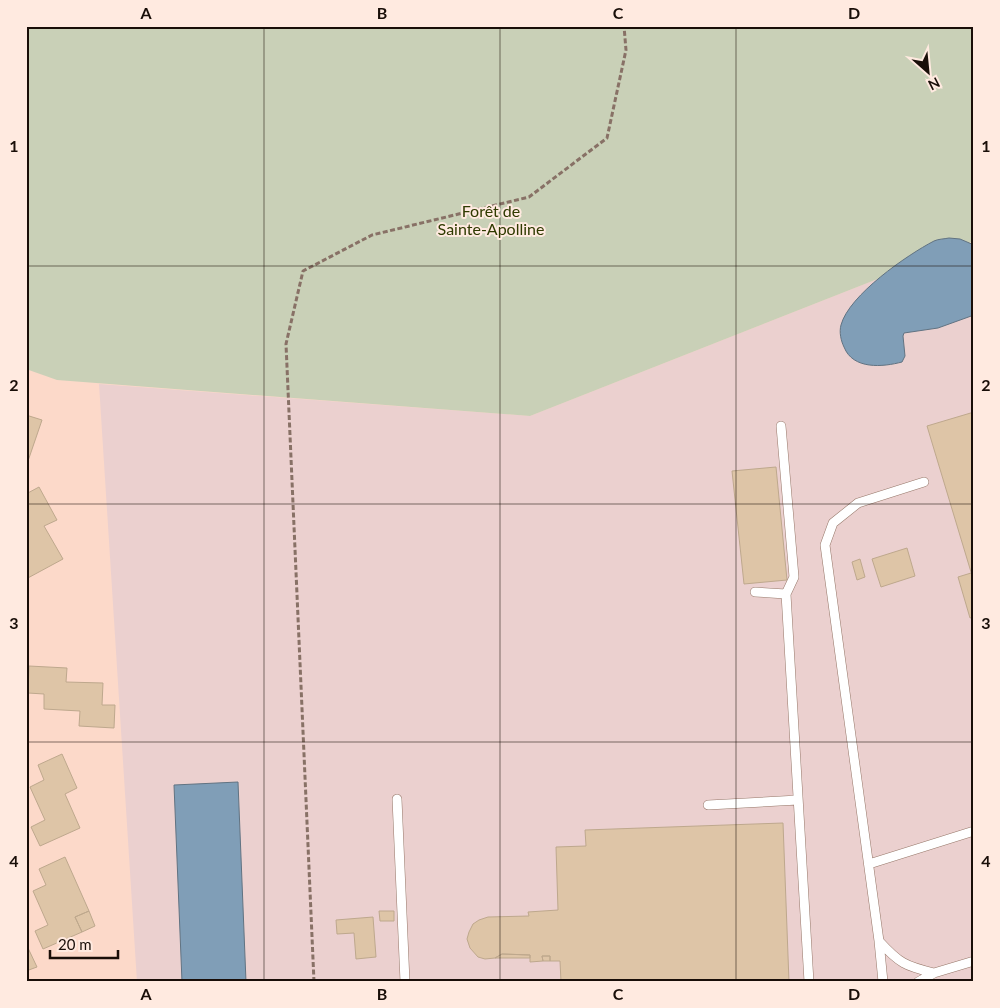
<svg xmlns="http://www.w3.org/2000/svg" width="1000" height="1008" font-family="Lato,sans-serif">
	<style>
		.industrial { fill: #ebd0cf }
		.green { fill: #c9d0b7 }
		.water { fill: #809eb7; stroke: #617382 }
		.building { fill: #dec5a7; stroke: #bea88d }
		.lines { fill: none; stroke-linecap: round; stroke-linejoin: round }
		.lane-casing { stroke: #967769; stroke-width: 10 }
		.path { stroke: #887166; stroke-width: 3; stroke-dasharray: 5 2.5; stroke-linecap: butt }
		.lane { stroke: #fff; stroke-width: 9 }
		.grid { fill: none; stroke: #190e08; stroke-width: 1; stroke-opacity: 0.55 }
		.labels { text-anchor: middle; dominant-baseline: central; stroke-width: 4; stroke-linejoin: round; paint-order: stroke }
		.park-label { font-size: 16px; fill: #2f3a00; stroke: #ffeae0 }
		.neatline { fill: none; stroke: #190e08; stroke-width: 2 }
		.grid-label { font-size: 16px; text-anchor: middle; font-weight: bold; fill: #190e08 }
	</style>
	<rect width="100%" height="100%" fill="#fcd9c9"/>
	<path class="industrial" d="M974 241V982H137L99 384 530 416Z"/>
	<path class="green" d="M26 26H974V241L530 416 57 380 26 369Z"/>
	<path class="water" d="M949 238 960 239 974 245V315L938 328 904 333 903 336 905 356 902 362C883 367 853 370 844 347 841 341 839 332 841 325 849 295 907 255 934 241 938 239 944 239 949 238Z
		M238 782 246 982H182L174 785Z"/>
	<path class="building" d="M974 412V582L927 426Z
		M26 415 42 420 28 461 26 460Z
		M776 467 787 580 744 584 732 471Z
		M39 487 57 520 44 526 63 559 26 579V555L28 554 26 551V494Z
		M907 548 915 576 881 587 872 559Z
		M860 559 865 577 857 580 852 562Z
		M971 573 974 582V617L970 618 958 577Z
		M29 666 67 668 66 682 103 683 102 705H115L114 728 79 726 80 711 44 709V694L28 693Z
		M62 754 77 788 65 794 80 828 40 846 31 827 45 820 30 787 44 780 38 765Z
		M783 823 789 982H561L560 961H550V956H542L543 961 530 962V955L502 954 495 958 485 959 478 957 470 948 467 939 469 932 473 924 479 920 488 917 529 916 528 912 558 910 556 847 586 846 585 830Z
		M65 857 89 911 75 917 82 932 43 949 35 931 48 925 33 891 46 885 39 869Z
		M89 911 95 926 82 932 75 917Z
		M379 911H394V921H380Z
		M373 917 376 957 356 959 354 933 337 934 336 920Z
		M28 948 37 967 26 971V949Z
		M502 954 530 955V958H495Z
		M542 956H550V961H543Z"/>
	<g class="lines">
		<g class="lane-casing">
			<path id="lane" d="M781 426 794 577 786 594 809 982
				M924 482 858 503 833 523 825 545 879 941C899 963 905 966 934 973
				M755 592 786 594
				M397 799 405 982
				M708 805 798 800
				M869 864 974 831
				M879 941 883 982
				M918 982 934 973 974 961"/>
		</g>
		<path class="path" d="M314 982 286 344 303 271 372 235 529 197 607 138 626 50 624 26"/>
		<use href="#lane" class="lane"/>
	</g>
	<path class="grid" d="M264 26V982M500 26V982M736 26V982M26 266H974M26 504H974M26 742H974"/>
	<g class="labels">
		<g class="park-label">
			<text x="491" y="210">Forêt de<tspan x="491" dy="18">Sainte-Apolline</tspan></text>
		</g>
	</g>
	<rect width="1000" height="1008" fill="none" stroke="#ffeae0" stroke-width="55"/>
	<g transform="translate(928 72) rotate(153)" stroke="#ffeae0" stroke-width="4" paint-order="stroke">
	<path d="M0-4L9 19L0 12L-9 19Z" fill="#190e08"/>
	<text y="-8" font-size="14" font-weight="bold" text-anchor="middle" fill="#190e08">N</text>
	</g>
	<path d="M50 950v8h68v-8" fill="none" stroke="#190e08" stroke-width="2.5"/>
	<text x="58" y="950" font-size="15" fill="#190e08" stroke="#ffeae0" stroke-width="4" paint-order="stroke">20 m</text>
	<rect x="28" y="28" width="944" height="952" class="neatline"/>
	<g class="grid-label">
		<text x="146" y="19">A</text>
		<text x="382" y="19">B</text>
		<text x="618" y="19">C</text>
		<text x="854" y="19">D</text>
		<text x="14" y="152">1</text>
		<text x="986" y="152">1</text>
		<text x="14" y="391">2</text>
		<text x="986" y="391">2</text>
		<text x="14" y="629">3</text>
		<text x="986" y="629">3</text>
		<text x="14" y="867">4</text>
		<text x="986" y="867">4</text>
		<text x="146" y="1000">A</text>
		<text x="382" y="1000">B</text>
		<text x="618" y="1000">C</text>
		<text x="854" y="1000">D</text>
	</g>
</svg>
